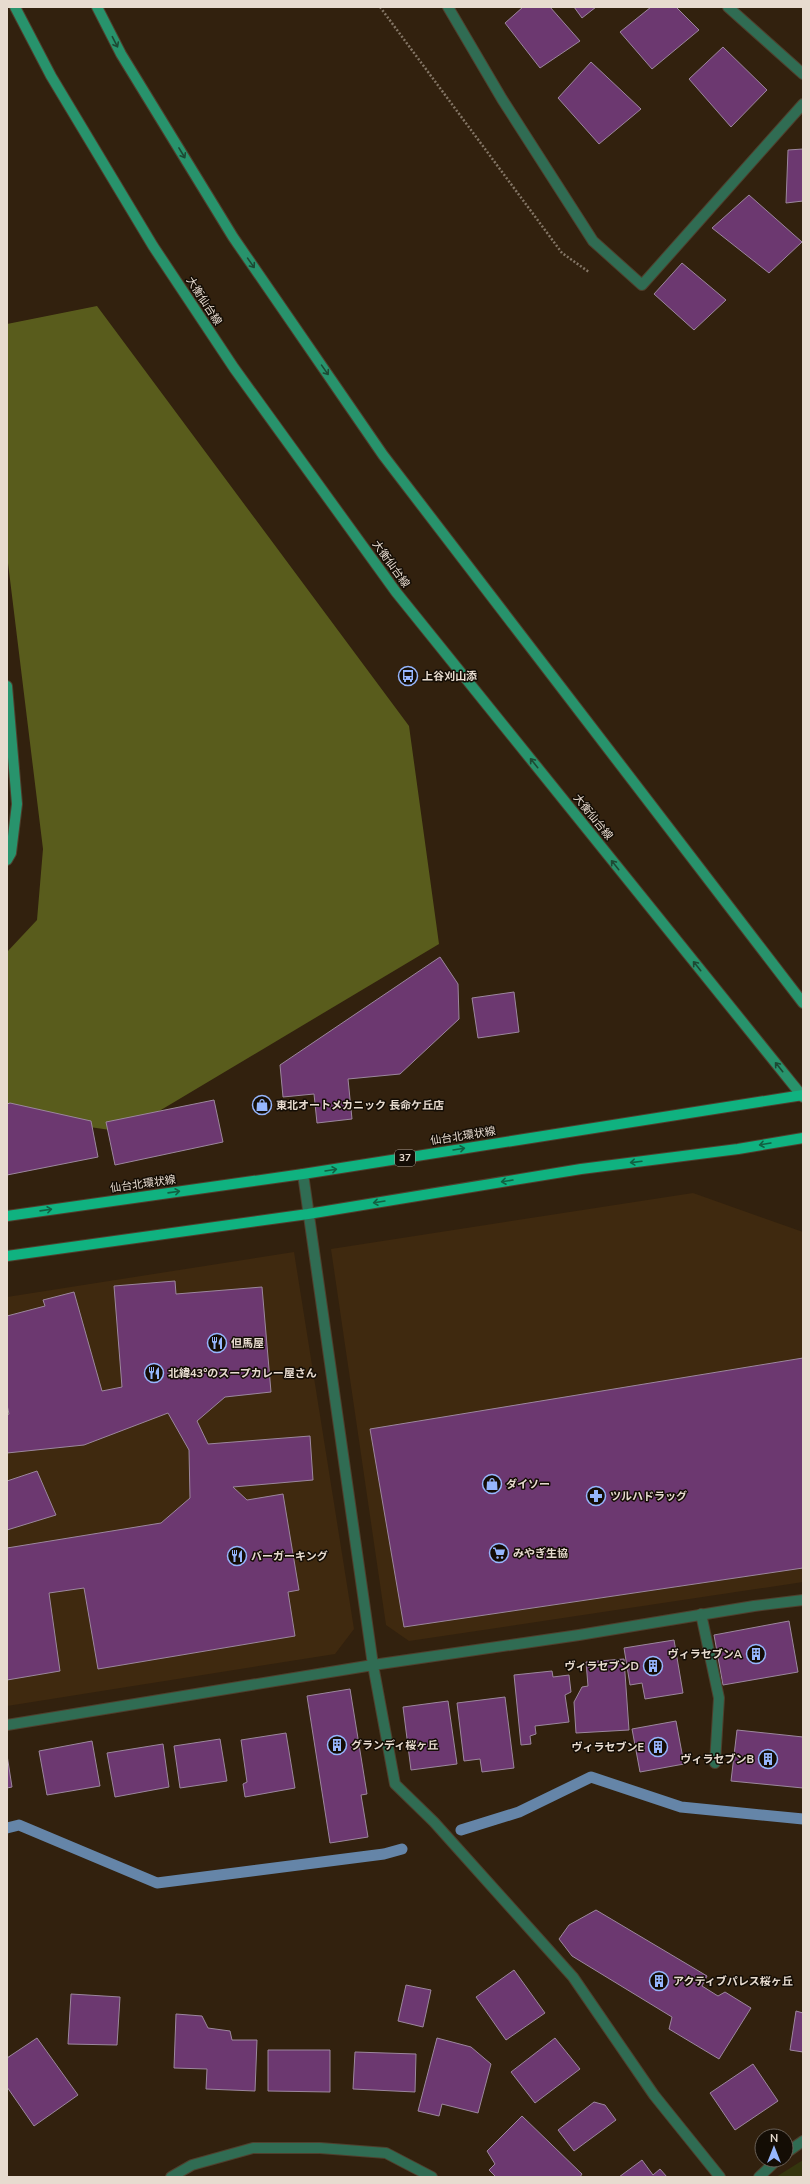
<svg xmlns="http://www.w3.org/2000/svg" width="810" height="2184" font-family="'Nunito Sans','Noto Sans JP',sans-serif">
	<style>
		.built { fill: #3f290f }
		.green { fill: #34360e }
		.forest { fill: #595c1c }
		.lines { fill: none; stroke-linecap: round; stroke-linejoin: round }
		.stream { stroke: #6585a8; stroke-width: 11 }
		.building { fill: #6c3870; stroke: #9c879d }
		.lane-casing { stroke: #4f3f2d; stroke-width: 12 }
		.street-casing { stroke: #4f3f2d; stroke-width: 12 }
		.secondary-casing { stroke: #4f3f2d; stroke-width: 12 }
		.primary-casing { stroke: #4f3f2d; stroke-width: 12 }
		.path { stroke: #847666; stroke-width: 2.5; stroke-dasharray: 2 2; stroke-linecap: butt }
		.lane { stroke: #306c53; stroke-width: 10 }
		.street { stroke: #306c53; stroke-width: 10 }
		.secondary { stroke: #28936c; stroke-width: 10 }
		.primary { stroke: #10b280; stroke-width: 10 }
		.oneway { stroke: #1d4933 }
		.oneway2 { stroke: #126042 }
		.labels { text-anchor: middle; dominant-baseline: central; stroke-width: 3; stroke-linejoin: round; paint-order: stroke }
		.shield { fill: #140d05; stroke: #a89d92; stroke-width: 1 }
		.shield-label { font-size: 10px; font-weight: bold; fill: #e7dbcf }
		.street-label { font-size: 11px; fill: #e7dbcf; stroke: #140d05 }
		.poi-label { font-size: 11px; font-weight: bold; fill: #e7dbcf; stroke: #140d05; text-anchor: start }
	</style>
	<rect width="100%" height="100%" fill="#32210e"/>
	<path class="built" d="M693 1193 803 1232V1582L409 1641 386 1625 331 1249Z
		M294 1252 354 1629 335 1654 7 1706V1297Z"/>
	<path class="green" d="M803 2160V2177H776Z"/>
	<path class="forest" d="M97 306 409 726 439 944 124 1132 7 1115V952L37 920 43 849 7 555V324Z"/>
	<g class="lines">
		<path class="stream" d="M7 1828 19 1825 157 1883 384 1854 402 1849
			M461 1830 519 1812 591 1777 681 1807 803 1819"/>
	</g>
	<path class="building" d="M523 7H550L580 41 540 68 505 23Z
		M574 7H596L582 18Z
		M651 7H676L699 30 652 69 620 32Z
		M723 47 767 90 731 127 689 79Z
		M591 62 641 109 599 144 558 98Z
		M803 149V201L786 203 788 150Z
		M749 195 802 242 769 273 712 228Z
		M682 263 726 300 694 330 654 294Z
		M440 957 458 984 459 1019 400 1074 348 1079 352 1119 317 1123 314 1094 283 1097 280 1065Z
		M514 992 519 1032 478 1038 472 998Z
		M214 1100 223 1142 115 1165 106 1122Z
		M10 1103 91 1121 98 1157 7 1175V1104Z
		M175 1281 176 1294 262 1287 271 1392 225 1397 197 1421 208 1444 310 1436 313 1480 233 1487 247 1500 283 1494 299 1590 288 1592 295 1636 98 1669 84 1588 49 1593 60 1671 7 1680V1548L161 1523 190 1498 189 1450 168 1413 84 1445 7 1453V1415L9 1414 7 1405V1316L45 1306 43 1300 74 1292 102 1391 122 1387 114 1286Z
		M803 1358V1568L404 1627 370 1429Z
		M37 1471 56 1515 7 1530V1481Z
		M789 1621 798 1672 723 1685 714 1635Z
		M674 1640 683 1693 645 1699 642 1683 630 1685 624 1648Z
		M624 1659 629 1730 576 1733 574 1702 582 1687 588 1686 586 1662Z
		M552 1671 553 1677 569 1675 571 1692 565 1695 569 1722 535 1726 536 1734 530 1736 531 1744 521 1745 514 1675Z
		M350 1689 367 1794 361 1795 368 1837 330 1843 307 1696Z
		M505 1697 514 1768 482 1772 480 1759 464 1761 457 1703Z
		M448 1701 457 1764 411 1770 403 1707Z
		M676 1721 684 1764 640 1772 632 1729Z
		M737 1730 803 1737V1788L731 1781Z
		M286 1733 295 1788 245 1797 243 1784 247 1782 241 1740Z
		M220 1739 227 1781 180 1788 174 1746Z
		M92 1741 100 1786 47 1795 39 1751Z
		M163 1744 169 1787 115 1797 107 1753Z
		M7 1755 12 1787 7 1788Z
		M596 1910 707 1976 702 1986 718 1996 725 1992 751 2008 719 2059 669 2029 672 2017 572 1956 559 1939 569 1925Z
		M514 1970 545 2013 506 2040 476 1997Z
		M406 1985 431 1990 423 2027 398 2021Z
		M71 1994 120 1997 117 2045 68 2044Z
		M796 2011 803 2013V2052L790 2050Z
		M176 2014 202 2016 208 2028 230 2031 232 2040H257L255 2091 206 2089 207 2069 174 2068Z
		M37 2038 78 2095 34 2126 7 2087V2058Z
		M437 2038 471 2047 491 2064 478 2113 442 2104 439 2116 418 2111Z
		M555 2038 580 2069 535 2103 511 2072Z
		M268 2050H330V2092L268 2091Z
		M355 2052 416 2054 415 2092 353 2089Z
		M753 2064 778 2101 735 2130 710 2093Z
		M594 2102 605 2105 616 2120 574 2151 558 2130Z
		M522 2116 582 2174 580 2177H496L489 2170 495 2164 487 2151Z
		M642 2160 653 2175 660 2169 667 2177H619Z"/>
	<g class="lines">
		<g class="lane-casing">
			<path id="lane" d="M701 1614 719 1698 715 1763"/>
		</g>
		<g class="street-casing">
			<path id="street" d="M448 7 502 99 593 241 642 285 803 104
				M728 7 803 74
				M303 1174 373 1665 395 1784 434 1822 573 1977 654 2095 720 2177
				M7 1725 373 1665 579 1635 754 1606 803 1600
				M786 2153 803 2141
				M171 2177 192 2165 253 2148H320L386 2153 432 2177
				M759 2177 777 2160"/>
		</g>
		<g class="secondary-casing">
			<path id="secondary" d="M15 7 51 76 153 246 234 368 396 592 803 1097
				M97 7 121 54 233 237 383 455 803 1003
				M7 686 17 804 11 853 7 860"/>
		</g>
		<g class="primary-casing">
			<path id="primary" d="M7 1216 303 1174 803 1095
				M7 1256 308 1214 581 1169 738 1149 803 1138"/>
		</g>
		<path class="path" d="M380 7 562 253 589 272"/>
		<use href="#lane" class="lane"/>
		<use href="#street" class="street"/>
		<use href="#secondary" class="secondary"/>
		<use href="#primary" class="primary"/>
	</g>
	<defs><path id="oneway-shaft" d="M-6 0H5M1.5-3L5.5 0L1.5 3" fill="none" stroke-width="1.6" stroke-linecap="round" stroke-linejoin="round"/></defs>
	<g class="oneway">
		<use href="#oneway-shaft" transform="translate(115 42) rotate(63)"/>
		<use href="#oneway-shaft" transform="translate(182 153) rotate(59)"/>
		<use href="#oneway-shaft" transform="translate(251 263) rotate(55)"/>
		<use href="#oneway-shaft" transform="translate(325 370) rotate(55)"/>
		<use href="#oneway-shaft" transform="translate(534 763) rotate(-129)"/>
		<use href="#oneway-shaft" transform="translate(615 865) rotate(-129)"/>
		<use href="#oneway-shaft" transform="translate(697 966) rotate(-129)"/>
		<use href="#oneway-shaft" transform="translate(779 1067) rotate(-129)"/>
	</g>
	<g class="oneway2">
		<use href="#oneway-shaft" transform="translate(765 1144) rotate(170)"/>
		<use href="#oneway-shaft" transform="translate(459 1149) rotate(-9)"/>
		<use href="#oneway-shaft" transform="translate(636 1162) rotate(173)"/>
		<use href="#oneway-shaft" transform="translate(331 1170) rotate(-9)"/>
		<use href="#oneway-shaft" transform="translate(507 1181) rotate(171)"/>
		<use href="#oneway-shaft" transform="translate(174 1192) rotate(-8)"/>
		<use href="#oneway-shaft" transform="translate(379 1202) rotate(171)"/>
		<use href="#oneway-shaft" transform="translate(46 1210) rotate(-8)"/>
	</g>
	<defs>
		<g id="bus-ring" transform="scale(1)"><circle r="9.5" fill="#140d05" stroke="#96b6fd" stroke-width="1.5"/><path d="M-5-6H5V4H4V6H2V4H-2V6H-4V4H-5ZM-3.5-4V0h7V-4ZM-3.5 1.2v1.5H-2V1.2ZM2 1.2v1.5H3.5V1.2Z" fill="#96b6fd"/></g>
		<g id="shop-ring" transform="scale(1)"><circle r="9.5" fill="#140d05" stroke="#96b6fd" stroke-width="1.5"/><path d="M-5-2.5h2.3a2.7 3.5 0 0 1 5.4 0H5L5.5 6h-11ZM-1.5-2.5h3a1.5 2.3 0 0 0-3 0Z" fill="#96b6fd"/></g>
		<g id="restaurant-ring" transform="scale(1)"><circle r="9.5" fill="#140d05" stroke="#96b6fd" stroke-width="1.5"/><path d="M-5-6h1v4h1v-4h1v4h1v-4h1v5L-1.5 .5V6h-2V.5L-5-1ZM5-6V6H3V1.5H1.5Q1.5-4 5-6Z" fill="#96b6fd"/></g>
		<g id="pharmacy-ring" transform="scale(1)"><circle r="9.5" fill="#140d05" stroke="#96b6fd" stroke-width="1.5"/><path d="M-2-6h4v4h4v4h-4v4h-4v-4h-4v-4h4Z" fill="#96b6fd"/></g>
		<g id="supermarket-ring" transform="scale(1)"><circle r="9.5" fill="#140d05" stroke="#96b6fd" stroke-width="1.5"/><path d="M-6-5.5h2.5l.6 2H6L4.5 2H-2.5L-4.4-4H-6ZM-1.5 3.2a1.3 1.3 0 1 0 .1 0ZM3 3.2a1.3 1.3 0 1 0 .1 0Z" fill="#96b6fd"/></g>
		<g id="building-ring" transform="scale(1)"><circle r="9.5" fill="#140d05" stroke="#96b6fd" stroke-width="1.5"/><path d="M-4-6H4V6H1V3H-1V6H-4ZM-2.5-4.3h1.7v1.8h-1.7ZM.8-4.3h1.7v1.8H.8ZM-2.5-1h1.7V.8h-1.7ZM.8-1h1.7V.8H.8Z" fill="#96b6fd"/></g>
	</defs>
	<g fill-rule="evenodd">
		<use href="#bus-ring" x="408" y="676"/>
		<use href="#shop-ring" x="262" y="1105"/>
		<use href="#restaurant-ring" x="217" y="1343"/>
		<use href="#restaurant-ring" x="154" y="1373"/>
		<use href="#shop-ring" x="492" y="1484"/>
		<use href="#pharmacy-ring" x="596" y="1496"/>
		<use href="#supermarket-ring" x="499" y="1553"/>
		<use href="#restaurant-ring" x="237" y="1556"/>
		<use href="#building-ring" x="756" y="1654"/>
		<use href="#building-ring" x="653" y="1666"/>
		<use href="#building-ring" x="337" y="1745"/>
		<use href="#building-ring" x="658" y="1747"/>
		<use href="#building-ring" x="768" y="1759"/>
		<use href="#building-ring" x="659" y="1981"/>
	</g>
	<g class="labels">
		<rect class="shield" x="395" y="1150" width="20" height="16" rx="3"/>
		<g class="shield-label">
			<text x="405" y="1158">37</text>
		</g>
		<g class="street-label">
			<text transform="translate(204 301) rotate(57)">大衡仙台線</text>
			<text transform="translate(391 564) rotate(54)">大衡仙台線</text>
			<text transform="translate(593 817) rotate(51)">大衡仙台線</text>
			<text transform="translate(463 1136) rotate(-9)">仙台北環状線</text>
			<text transform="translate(143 1184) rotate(-8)">仙台北環状線</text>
		</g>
		<g class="poi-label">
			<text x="422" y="676">上谷刈山添</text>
			<text x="276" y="1105">東北オートメカニック 長命ケ丘店</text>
			<text x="231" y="1343">但馬屋</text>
			<text x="168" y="1373">北緯43°のスープカレー屋さん</text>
			<text x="506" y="1484">ダイソー</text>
			<text x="610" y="1496">ツルハドラッグ</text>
			<text x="513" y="1553">みやぎ生協</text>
			<text x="251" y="1556">バーガーキング</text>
			<text x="742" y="1654" text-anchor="end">ヴィラセブンA</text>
			<text x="639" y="1666" text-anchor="end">ヴィラセブンD</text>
			<text x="351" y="1745">グランディ桜ヶ丘</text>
			<text x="644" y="1747" text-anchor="end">ヴィラセブンE</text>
			<text x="754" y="1759" text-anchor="end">ヴィラセブンB</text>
			<text x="673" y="1981">アクティブパレス桜ヶ丘</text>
		</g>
	</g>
	<rect width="810" height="2184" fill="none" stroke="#e7dbcf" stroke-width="16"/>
	<g transform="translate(774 2148)"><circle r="19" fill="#140d05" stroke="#685f56"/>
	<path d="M0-3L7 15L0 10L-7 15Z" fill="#96b6fd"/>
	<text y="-6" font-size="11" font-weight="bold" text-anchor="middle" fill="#e7dbcf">N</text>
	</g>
</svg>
